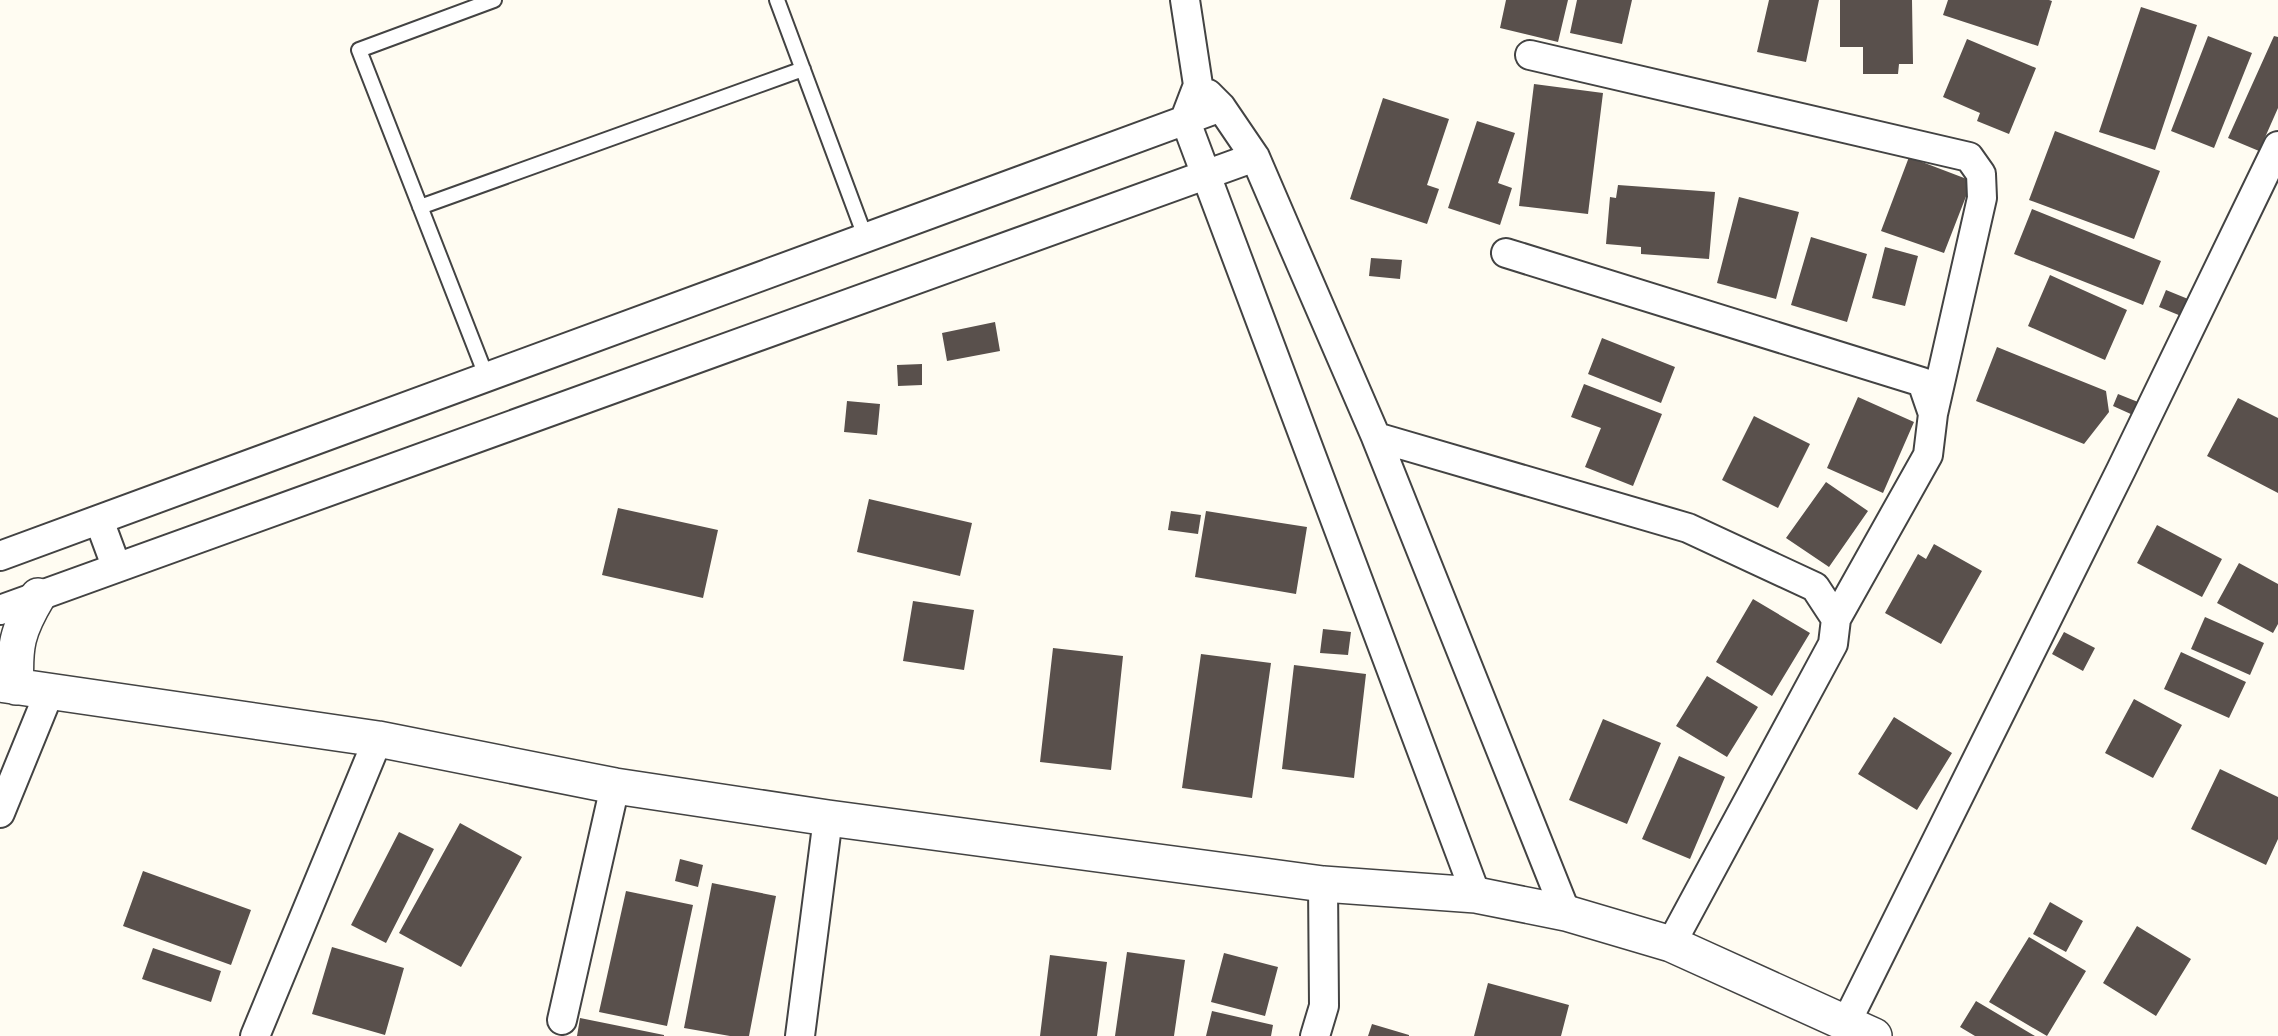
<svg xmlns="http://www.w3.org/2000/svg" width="2278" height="1036" font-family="Literata,serif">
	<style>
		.building { fill: #59504c }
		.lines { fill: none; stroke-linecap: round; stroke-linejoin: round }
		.service-casing { stroke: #434343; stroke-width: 18 }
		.minor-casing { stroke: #434343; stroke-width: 32 }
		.tertiary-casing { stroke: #434343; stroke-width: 38 }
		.service { stroke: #fff; stroke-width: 14 }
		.minor { stroke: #fff; stroke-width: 28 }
		.tertiary { stroke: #fff; stroke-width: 35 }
	</style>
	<rect width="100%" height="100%" fill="#fffcf2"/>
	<path class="building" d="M1506 0H1568L1558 42 1500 28Z
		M1577 0H1632L1622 44 1570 33Z
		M1769 0H1819L1806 62 1757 52Z
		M1840 0H1912L1913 64H1899L1898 74H1863V47H1840Z
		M1948 0H2049L2052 1 2038 46 1943 15Z
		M2141 7 2197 25 2155 150 2099 132Z
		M2208 36 2252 53 2214 148 2171 131Z
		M2274 36 2278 37V108L2259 151 2228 138Z
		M1967 39 2036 68 2009 134 1977 121 1980 113 1943 97Z
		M1534 84 1603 93 1588 214 1519 206Z
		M1383 98 1449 119 1427 185 1439 189 1427 224 1350 199Z
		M1477 121 1515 133 1498 183 1512 188 1500 225 1448 208Z
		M2055 131 2160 171 2134 239 2029 200Z
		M1909 157 1972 181 1944 253 1881 231Z
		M1618 185 1715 192 1709 259 1641 254V247L1606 244 1610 197 1616 198Z
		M1739 197 1799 212 1776 299 1717 283Z
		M2032 209 2161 261 2143 305 2014 254Z
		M1811 237 1867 254 1847 322 1791 305Z
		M1885 247 1918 256 1905 306 1872 298Z
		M1371 258 1402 260 1400 279 1369 276Z
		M2050 275 2127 310 2105 360 2028 326Z
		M2166 290 2193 301 2186 318 2159 307Z
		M995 322 1000 351 947 361 942 333Z
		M1602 338 1675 367 1661 403 1588 374Z
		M1997 347 2106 391 2109 412 2084 444 1976 401Z
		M922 364V385L898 386 897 365Z
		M1584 384 1662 414 1633 486 1585 467 1601 428 1571 417Z
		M2118 394 2138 402 2133 415 2113 406Z
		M1858 397 1914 422 1883 493 1827 468Z
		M2238 398 2278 418V493L2207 456Z
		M847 401 880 404 877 435 844 432Z
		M1754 416 1810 444 1778 508 1722 480Z
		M1826 482 1868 511 1829 567 1786 538Z
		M869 499 972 523 960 576 857 552Z
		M618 508 718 530 703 598 602 575Z
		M1171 511 1201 515 1198 534 1168 530Z
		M1206 511 1307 527 1296 594 1195 577Z
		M2157 525 2222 559 2202 597 2137 563Z
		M1934 544 1982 571 1941 644 1885 613 1918 554 1926 559Z
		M2239 563 2278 584V624L2273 633 2217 603Z
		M1753 599 1810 633 1772 696 1716 662Z
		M913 601 974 610 964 670 903 661Z
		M2205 617 2264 643 2250 675 2191 649Z
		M1323 629 1351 632 1348 655 1320 653Z
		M2064 632 2095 648 2083 671 2052 654Z
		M1053 648 1123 656 1111 770 1040 762Z
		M2181 652 2246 682 2229 718 2164 689Z
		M1201 654 1271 663 1252 798 1182 788Z
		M1294 665 1366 674 1354 778 1282 769Z
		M1707 676 1758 707 1727 757 1676 726Z
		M2134 699 2182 725 2153 778 2105 753Z
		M1894 717 1952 753 1917 810 1858 774Z
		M1603 719 1661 743 1627 824 1569 800Z
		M1679 756 1725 777 1690 859 1642 839Z
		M2220 769 2278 797V839L2266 865 2191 829Z
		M460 823 522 857 461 967 399 933Z
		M399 832 434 849 386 943 351 925Z
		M680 859 703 865 698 887 675 881Z
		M143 871 251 910 231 965 123 926Z
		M712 883 776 896 749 1036H730L684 1028Z
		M626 891 693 905 667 1026 599 1012Z
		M2050 902 2083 921 2066 952 2033 934Z
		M2137 926 2191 959 2156 1016 2103 983Z
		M2029 937 2086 971 2047 1036 1989 1002Z
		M332 947 404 968 385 1035 312 1014Z
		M153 948 221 971 211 1002 142 979Z
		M1127 952 1185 960 1174 1036H1115Z
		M1224 953 1278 967 1265 1016 1211 1002Z
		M1050 955 1107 962 1097 1036H1040Z
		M1488 983 1569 1005 1561 1036H1474Z
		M1976 1001 2035 1036H1975L1960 1027Z
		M1212 1011 1273 1025 1271 1036H1206Z
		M580 1018 664 1035V1036H577Z
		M1372 1024 1409 1035V1036H1368Z"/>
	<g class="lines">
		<g class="service-casing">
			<path id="service" d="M777 0 866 239
				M420 207 803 69
				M487 378 359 50 494 0"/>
		</g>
		<g class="minor-casing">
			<path id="minor" d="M1185 0 1198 85 1185 119 1476 895
				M1530 55 1969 157 1981 174 1982 198 1933 414
				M1208 94 1221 107 1255 157 1295 250 1376 437 1566 913
				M1506 253 1922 382 1933 414 1928 455 1836 619
				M1376 437 1688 528 1815 587 1836 619 1833 644 1671 944
				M99 520 116 566
				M0 556 1221 107
				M0 610 1255 157
				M0 813 49 693
				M562 1020 615 786
				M1846 1023 2121 470 2278 146
				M255 1036 378 739
				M800 1036 828 818
				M1315 1036 1324 1006 1323 884"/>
		</g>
		<g class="tertiary-casing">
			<path id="tertiary" d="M0 684 378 739 615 786 828 818 1323 884 1476 895 1566 913 1671 944 1874 1036
				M16 687C14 646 17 631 38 596"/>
		</g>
		<use href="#service" class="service"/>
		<use href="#minor" class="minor"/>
		<use href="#tertiary" class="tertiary"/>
	</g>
</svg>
